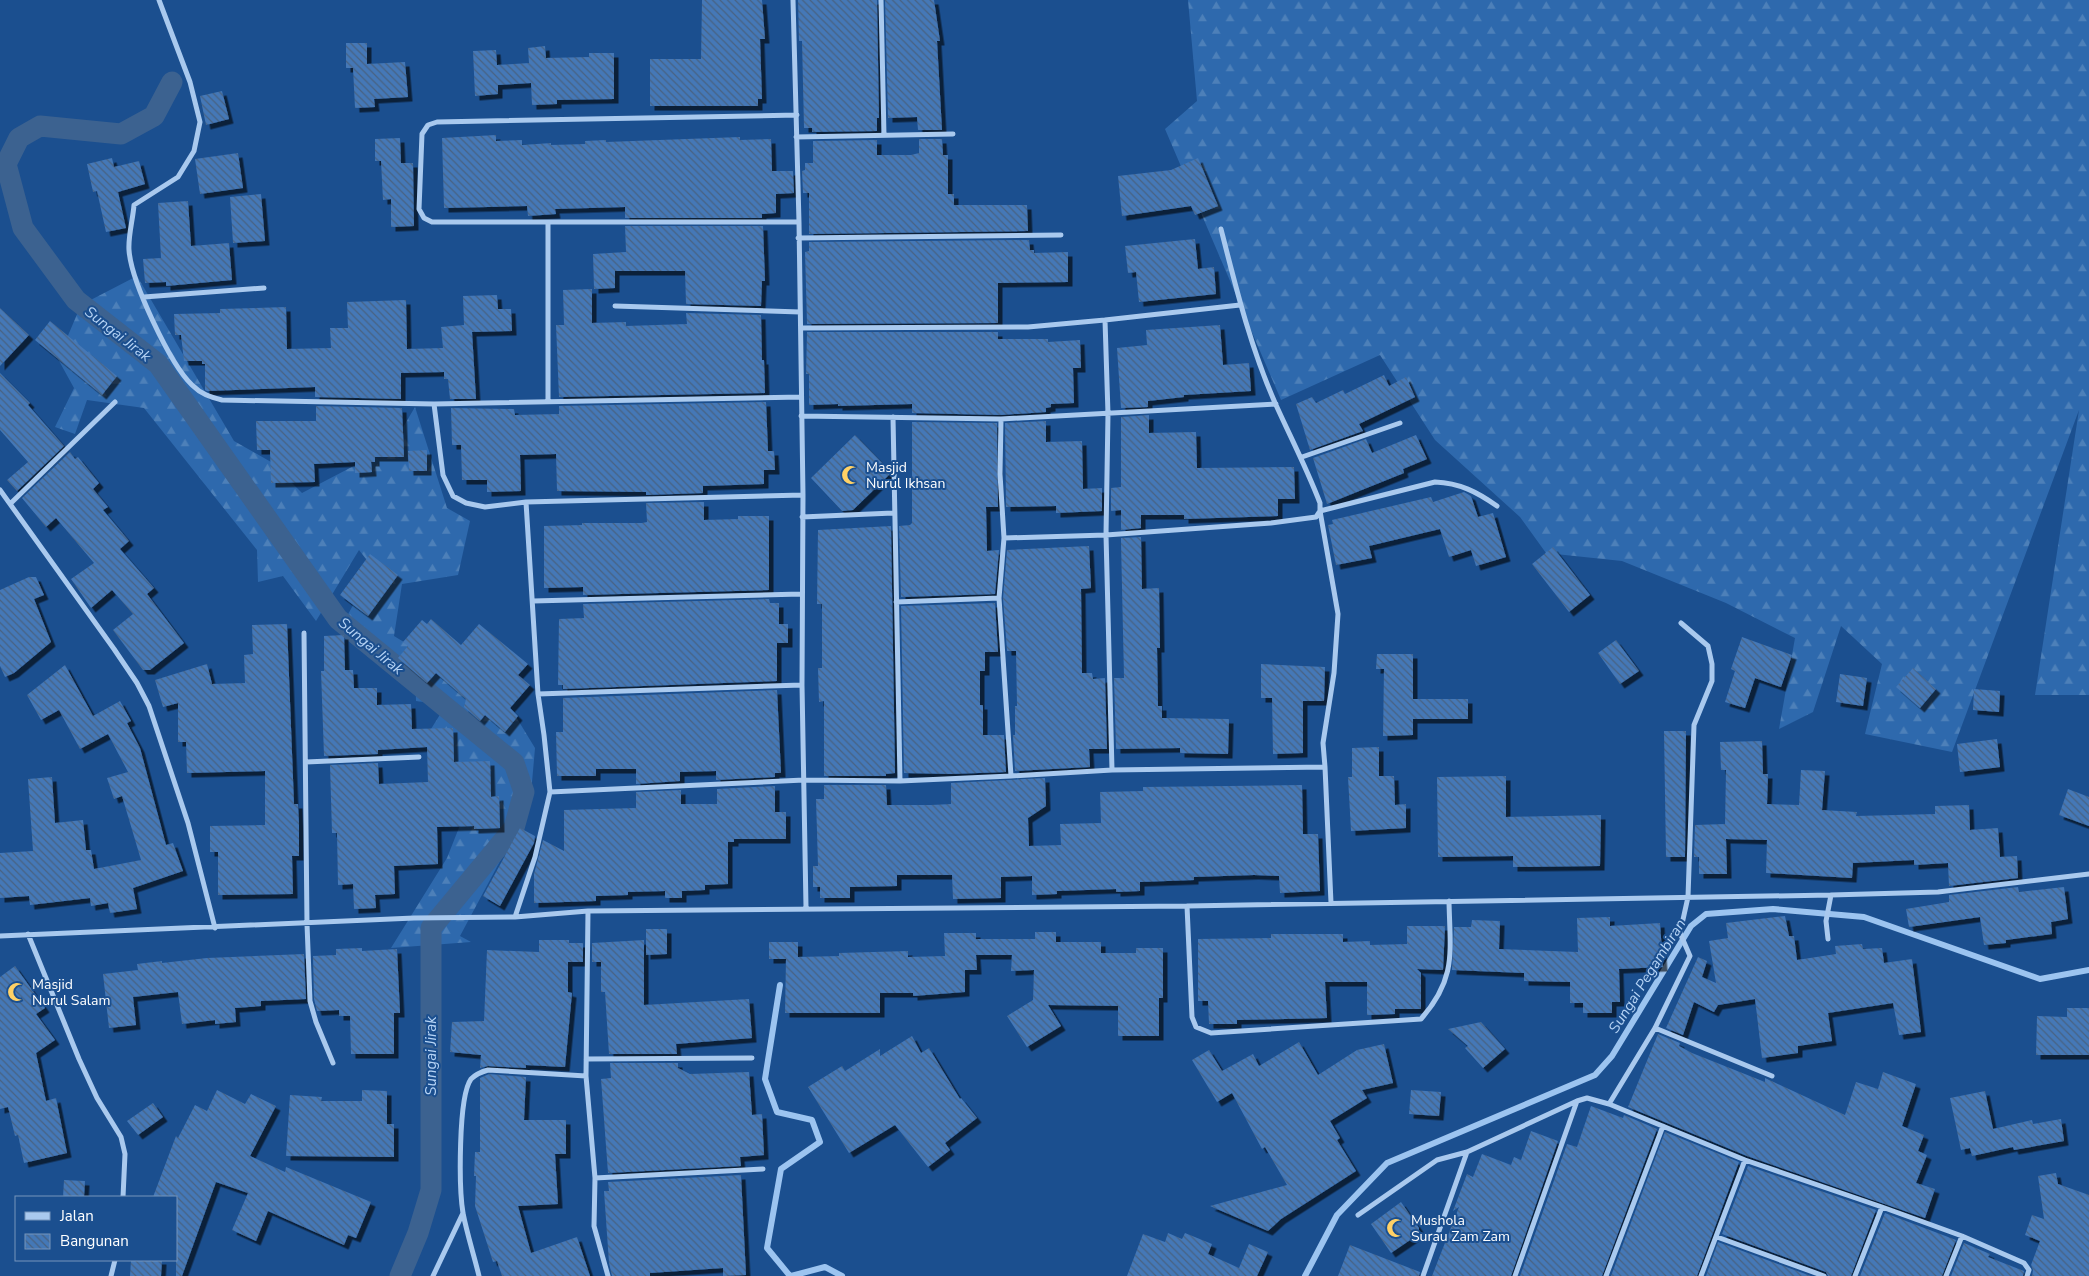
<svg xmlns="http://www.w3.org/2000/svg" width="2089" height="1276" font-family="'Nunito Sans',sans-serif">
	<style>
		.forest { fill: url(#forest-firs) }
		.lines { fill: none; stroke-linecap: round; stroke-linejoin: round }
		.stream { stroke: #9cc4f0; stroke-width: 6 }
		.canal { stroke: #3c6290; stroke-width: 21 }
		.building { fill: url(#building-back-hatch); filter: url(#shadow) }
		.minor { stroke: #a9c9ee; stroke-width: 5 }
		.labels { text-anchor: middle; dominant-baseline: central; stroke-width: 4; stroke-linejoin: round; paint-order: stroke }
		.poi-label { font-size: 14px; fill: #fff; stroke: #1b4f8f; text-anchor: start }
		.water-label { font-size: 15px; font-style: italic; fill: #b5d3f5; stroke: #1b4f8f }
	</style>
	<defs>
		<pattern id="forest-firs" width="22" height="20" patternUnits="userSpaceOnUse" patternTransform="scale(1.25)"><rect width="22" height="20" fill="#2e69ad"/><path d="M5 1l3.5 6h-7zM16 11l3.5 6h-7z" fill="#4d80b9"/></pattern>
		<pattern id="building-back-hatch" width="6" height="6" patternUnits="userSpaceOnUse" patternTransform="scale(1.25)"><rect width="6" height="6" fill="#4478b7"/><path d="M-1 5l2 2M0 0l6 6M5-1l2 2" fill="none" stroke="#486282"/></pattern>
		<filter id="shadow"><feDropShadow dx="4.5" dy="4.5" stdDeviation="0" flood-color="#0009"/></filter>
	</defs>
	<rect width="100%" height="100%" fill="#1b4f8f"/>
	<path class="forest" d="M1188 0H2089V695H2035L2079 410 1952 752 1865 734 1882 664 1841 626 1813 712 1779 729 1795 638 1726 603 1622 561 1546 553 1520 517 1435 440 1380 355 1281 400 1165 129 1197 101Z
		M137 276 234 441 271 462 302 493 392 446 415 407 447 508 470 521 458 575 402 584 394 636 510 707 535 748 530 805 460 936 471 942 391 948 447 858 464 815 435 767 426 737 446 705 416 701 415 663 368 657 345 620 373 568 359 550 316 621 283 576 258 582 257 550 144 408 87 400 75 434 55 427 74 388 58 359 81 305Z"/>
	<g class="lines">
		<path class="stream" d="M780 985 765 1079 777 1112 812 1120 820 1142 781 1169 767 1248 790 1276
			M791 1276 825 1267 842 1276
			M1305 1276 1337 1215 1387 1163 1595 1075 1612 1056 1691 926 1706 914 1773 909 1864 917 2040 979 2089 970"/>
		<path class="canal" d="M172 82 154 116 121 134 40 126 19 138 6 164 23 228 76 300 158 364 338 619 514 763 524 792 514 828 431 928V1190L418 1233 400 1276"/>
	</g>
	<path class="building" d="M702 0H762L765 39H760L762 99H758V106H650V59H701Z
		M798 0H877L879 118H877V131L812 132V128H804L802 41H799Z
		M885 0H934L940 41H937L942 130H918L917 117 888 118Z
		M346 43H367V64L405 62 408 97 374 99 375 107 355 108 353 68H346Z
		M545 46 546 58 589 57V53H614V99L557 100V104L532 105 531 83 498 85V94L475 96 473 51 496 50 497 65 529 63 528 48Z
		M222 91 229 119 206 125 200 96Z
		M496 135V141L522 140V145L551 143V145L585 144V141L606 140V142L740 137V140L771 139 772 171H793L794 193 776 194V213L762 214V218H625V207L555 209 556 214 528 216 527 206 444 208 442 138Z
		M400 138 401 163H413L414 226 391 227V199L383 200 381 161H375V139Z
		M919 139H942L943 155H948V194H954V205H1027L1028 231 809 234V193H803L802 171 805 170V163H813V141L877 140V155H911L919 153Z
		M238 153 243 188 200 194 195 159Z
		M112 158 114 167 139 161 145 184 118 192 126 228 106 232 97 191 93 192 87 164Z
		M1198 158 1218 206 1195 215 1191 206 1122 216 1118 176 1171 170Z
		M261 194 265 241 233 243 230 197Z
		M188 201 191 246 229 243 232 280 166 286V282L145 283 143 259 161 258 158 203Z
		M625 226H763L765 281H762L761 306 686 304 685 271H615V288L594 289 593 254 626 252Z
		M1195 239 1198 269 1214 267 1216 294 1139 302 1136 272 1128 273 1125 246Z
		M1029 240 1030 250H1034V253L1068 252V282L998 283V323L807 324 805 252 809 251V242Z
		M592 289V323L626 322V326L687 324 686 313 761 315 762 360H764L765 393 559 397 556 325H564L563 290Z
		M497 295 498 309H511L512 331 472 332 476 399H450L448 379H444V372L401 373V399L315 397V387L207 391 205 390V364H202V361H184L181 335H175L174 314 220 313V309L286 307 287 349 331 348 330 328H348L347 302 406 300 407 349 443 348 441 327 464 325 463 296Z
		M0 308 29 335 0 366Z
		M50 321 117 376 102 395 35 340Z
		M1220 325 1223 365 1249 363 1251 391 1184 395V397L1148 401V407L1121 408 1117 348 1147 345 1146 330Z
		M807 332H998V339H1048V342L1080 340 1081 368H1073L1074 403 1051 404V407L1046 408V412L1001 415 912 413V404L838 406V404L809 405V374H806Z
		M0 373 30 403 28 405 64 446 17 491 7 480 28 462 0 430Z
		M1384 375 1389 386 1406 377 1415 397 1359 424 1363 431 1310 450 1296 404 1312 397 1316 403 1343 390 1345 394Z
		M766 402 768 451H774L775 470H764V484L703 486V493L646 495V492L557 491 556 454 520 455 521 491 487 492V480H462L461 445H452L451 408 514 409 515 415 559 414V406Z
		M316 406 402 408 404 457H375V462H371L372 472 355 473V462L314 464 315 482 271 483 270 450H257L256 421H316Z
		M1149 415V433L1196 432 1197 468 1294 467 1295 499H1278V516L1184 519V515H1141V528L1121 530V510L1111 511V488L1121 487V417Z
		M1046 421V442L1082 441 1083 489 1102 488V511L1056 513V506L1006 507 1005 423Z
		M912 422 997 423 998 507H986L987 551 999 550 995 594 901 597 899 526 910 525 912 523Z
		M855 435 890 471V474L853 510 842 511 811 478Z
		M1416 435 1427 459 1403 469 1404 473 1327 504 1313 458 1366 439 1372 453Z
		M427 450V471H409L408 451Z
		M70 452 75 459 78 457 99 483 93 489 108 507 103 510 129 541 120 549 154 588 147 594 184 643 150 670H143L113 630 133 614 112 590 91 608 71 579 94 563 56 518 46 527 22 498Z
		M1464 492 1471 496 1478 517 1493 513 1506 557 1476 566 1471 550 1449 557 1440 529 1369 546 1372 558 1336 565 1328 525 1333 524 1332 520 1431 497 1433 502Z
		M704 502V520L738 519V516H769V590L583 595V587L544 588V526L582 525V523H642L647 522 646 503Z
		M891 526 895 773 886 774V776H824V701L819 702 818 668H822V604H817L818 530Z
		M1141 537 1142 589 1159 588 1160 648H1157L1158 706H1162V718L1229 719 1228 754 1180 753V748L1116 749 1114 678H1124L1121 542V538Z
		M1089 546 1091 588 1081 589 1082 673H1092L1093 679 1105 678 1107 749H1089L1090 767 1015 771 1013 735H1015V706H1017L1016 651H1007L1003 598 1007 550Z
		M1553 547 1590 595 1569 612 1532 564Z
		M370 554 398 575 368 616 340 595Z
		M29 577H36L44 595 34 599 51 642 14 673 5 677 0 666V590Z
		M769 599 770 603H779V624H788V643H777V681L563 689V685H558L559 619 584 618 583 604Z
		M995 603 998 652H985V671H980V705H983V735H1004L1006 772 951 774 904 773 901 606Z
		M431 619 461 645 479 624 528 664 518 675 530 685 510 708 518 716 505 732 485 715 480 721 464 707 466 699 436 673 427 683 398 658 408 646 403 642 422 620 427 624Z
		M287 624 294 804H298L299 824V856H292L293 894 218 895V852H210V826L265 825V771L187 773 186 742H178V703L163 707 155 680 207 664 212 684 245 683 244 655 253 654 252 625Z
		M344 635 345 670H353L354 688H377V705L411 704 412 729 453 728 454 762 490 761 491 797 499 796 500 828 474 829V826L437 827 438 864 394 866 395 894 375 895 376 908 354 909 353 884 338 885 337 833H332L330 765 378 763 379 784 428 782 427 747 378 750V754L324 756 321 671H324V636Z
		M1742 637 1792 655 1781 687 1755 678 1745 708 1725 702 1735 671 1731 669Z
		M1616 640 1639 671 1620 684 1598 653Z
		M1377 654H1413V699H1468V719H1413V735L1383 736 1384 669H1376Z
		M1261 664 1325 667 1324 701H1303V753L1273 754 1272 698H1261Z
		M65 665 93 716 120 701 131 721 127 723 140 748 166 845 173 843 183 871 133 888 137 909 110 913 108 903 91 906 90 898 30 905 29 896 0 898V853L33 851 28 779 52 777 55 823 83 820 86 850H91L94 869 141 860 122 796 114 799 107 778 128 772 108 734 80 749 59 710 41 720 27 695Z
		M1913 668 1936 689 1920 708 1896 687Z
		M1840 674 1867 678 1863 706 1836 702Z
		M1974 689 2000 691 1999 712 1973 710Z
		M777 690 781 773H775V777L716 780V771L680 772V781L636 784V769H596V776H557L556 732H563V698Z
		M1664 731H1686L1685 857H1666Z
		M1997 739 2000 767 1960 772 1957 744Z
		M1762 741 1763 774H1768L1767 804 1799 805 1801 770 1825 771 1822 810 1857 812 1856 816 1935 814V806L1969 805 1970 830 1998 828 2000 857 2017 856 2018 878 1949 886 1948 863 1914 865V860L1853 863 1852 878 1766 873 1767 840 1726 839 1727 874H1699V857H1694L1695 825 1725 824 1726 770H1721L1720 742Z
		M1379 747V776H1394L1395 805 1406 804V828L1351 831 1348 777H1352V748Z
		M1506 776V817L1601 815 1600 866 1513 867V856L1438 857 1437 777Z
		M1045 778 1046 806 1028 818 1029 846 1061 845 1060 824 1101 823 1100 792 1143 791V787L1302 785 1303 834H1318L1320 891 1280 893 1279 876 1254 875 1194 877V880L1140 882V891L1116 892V889L1057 891V894L1032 895V876L1001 877V898L953 899 952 875H897V886L850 887V898H820V887H813V866H818L816 799H824V785H886L887 805H931L951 804V783Z
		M775 786V812H786V839H734V842H728V884L705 885V890L682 891V898H665V891L628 892V895L596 896V901L534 903V874L543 840 564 851V810L636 808V792L681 790V804H717V789Z
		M2068 789 2089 797V826L2059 815Z
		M520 828 535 836 534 843 500 906 483 896Z
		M2018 887 2019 892 2064 887 2068 919 2051 922 2052 934 2006 940V943L1984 945 1980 917 1909 927 1906 909 1949 902V895Z
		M1785 916 1789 936H1794L1797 960 1836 954 1835 946 1862 944 1863 949 1882 948 1884 963 1912 959 1921 1032 1899 1035 1893 1003 1828 1013 1832 1041 1798 1046V1053L1762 1058 1755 999 1718 1005 1714 1012 1694 1002 1683 1035 1666 1028 1698 957 1707 961 1702 977 1716 983 1709 941 1728 938 1726 923Z
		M1610 917V926L1660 923 1663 967 1619 969 1620 1002H1612V1013H1583V1003H1570V982L1524 981V973L1452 970 1454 927H1471L1472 920 1500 921 1499 949 1578 952 1577 918Z
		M1407 926H1445L1443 970 1417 969 1421 973V1009H1395V1014L1367 1015V982H1325L1327 1018 1237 1020V1024H1209L1208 1001H1198V939L1271 938V934H1343V942L1370 941V945L1407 944Z
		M646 929H667V954L646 955Z
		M1035 932H1056V942H1101V953H1136V948H1163V998H1159V1036H1118V1006L1048 1005 1061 1026 1027 1047 1007 1016 1033 1000 1034 970 1011 971 1012 955H976L977 970H965V992L913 996V993H880V1013H785L786 959H769V942H798V957L839 956V953L908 951V957L945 956 944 933H976V939H1035Z
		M539 940H569V943H583V962H568V992L572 993 565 1067 526 1065V1068L488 1066 480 1068 481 1055 450 1052 452 1022 484 1021 487 950 539 952Z
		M644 940V1005L749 999 752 1038 676 1044 677 1054H609L605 992H601V962H592V943Z
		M362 948V951L397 949 400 1013H394V1054H351L350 1016H339V1010L317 1011 314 999 313 956 336 955V949Z
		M304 954 306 999 261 1001V1006L235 1008 236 1022 215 1024V1020L182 1024 178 992 133 997 136 1025 109 1028 103 974 138 970 137 964 162 961V963L207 958Z
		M15 966 45 1008 36 1014 55 1040 36 1053 46 1101 56 1098 67 1153 24 1163 18 1135 15 1136 8 1107 0 1109V977Z
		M2067 1008H2089V1055H2036L2037 1016 2067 1017Z
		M1481 1022 1505 1049 1483 1068 1465 1048 1468 1046 1448 1029Z
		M1658 1034 1680 1043 1679 1046 1692 1053 1765 1082V1078L1845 1115 1856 1082 1878 1089 1883 1072 1916 1084 1902 1126 1924 1135 1918 1151 1927 1155 1916 1183 1935 1189 1925 1218 1747 1156 1628 1107Z
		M912 1036 921 1053 929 1048 960 1099 961 1098 977 1118 945 1143 950 1150 928 1167 895 1125 849 1153 808 1087 842 1066 845 1071 880 1049V1056Z
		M1299 1042 1318 1075 1357 1050 1384 1044 1393 1083 1362 1090 1367 1098 1330 1121 1340 1138 1337 1140 1356 1171 1281 1219 1268 1231 1210 1206 1287 1185 1265 1147 1262 1149 1232 1093 1217 1102 1192 1060 1209 1050 1222 1071 1253 1054 1259 1066Z
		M610 1063H678V1068L690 1074 749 1072 752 1115 762 1114 764 1155 740 1157 741 1166 608 1173 601 1079 611 1078Z
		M489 1074 526 1077 524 1120H566V1154H555L558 1204 518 1206 531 1253 577 1237 590 1276H502L497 1261 493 1262 475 1206 476 1176H474L475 1152H480V1078Z
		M217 1090 245 1104 251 1094 276 1106 250 1156 285 1172 286 1167 371 1202 356 1238 348 1235 344 1245 268 1211 256 1241 232 1230 248 1193 216 1182 182 1276H176V1197H153L176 1136 178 1138 195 1105 207 1111Z
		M362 1090 387 1091V1124H394V1157L286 1156 290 1095 322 1097 321 1101H362Z
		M1411 1090 1441 1092 1439 1116 1409 1114Z
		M1985 1091 1993 1129 2032 1120 2033 1124 2061 1119 2064 1141 2014 1150 2013 1147 1972 1156 1970 1148 1961 1150 1950 1098Z
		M153 1103 163 1117 138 1135 127 1121Z
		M1591 1106 1623 1118 1624 1115 1657 1129 1602 1276H1520L1567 1144 1577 1147Z
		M1531 1131 1558 1141 1511 1276H1432L1459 1207 1453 1211 1467 1174 1473 1177 1482 1154 1511 1165 1514 1157 1521 1160Z
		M1665 1132 1739 1162 1697 1276H1611Z
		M1748 1166 1876 1210 1851 1276H1828L1826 1272 1722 1234Z
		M2056 1173 2058 1184 2089 1195V1276H2032L2033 1270 2031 1265 2040 1241 2025 1235 2032 1215 2044 1219 2038 1176Z
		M741 1175 746 1275 723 1276V1268L650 1273V1276H612L609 1263 604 1191H609L608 1182Z
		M64 1180 85 1181 84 1197H63Z
		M1401 1202 1419 1228V1234L1391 1253 1371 1224Z
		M1885 1213 1956 1240 1942 1276H1860Z
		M1168 1233 1182 1239 1185 1233 1212 1244 1208 1254 1239 1268 1249 1244 1268 1252 1257 1276H1127L1143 1234 1165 1242Z
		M1718 1242 1811 1276H1706Z
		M1964 1243 1990 1254 1988 1257 2024 1271 2023 1276H1951Z
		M1350 1245 1420 1272 1419 1276H1338Z
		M131 1260H162L161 1276H130Z"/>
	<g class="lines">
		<path class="minor" d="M159 0 190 82 200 122 194 151 178 177 134 205C133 219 128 236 129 250 131 281 170 364 192 385 201 394 210 397 222 400L434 404 801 397
			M793 0 799 222 803 495 802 685 806 907
			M881 0 884 135
			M797 115 437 122 428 125 422 134 419 209 424 218 432 222H799
			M796 137 953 134
			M798 238 1061 235
			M144 297 264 288
			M615 306 800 312
			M1105 320 1240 305
			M801 328 1028 327 1105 320 1108 414 1106 535 1112 770
			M548 400V222
			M434 404 443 475 453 496 466 503 485 507 526 502 803 495
			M801 416 1001 419 1276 404
			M893 417 900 781
			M1001 419 1000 474 1004 538 999 598 1011 776
			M1302 457 1400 423
			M0 490 114 649 137 683 149 706 188 823 215 928
			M10 504 115 402
			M802 517 893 513
			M1004 538 1106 535 1271 523 1316 517 1320 511V503C1307 469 1291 438 1276 405 1251 349 1236 288 1221 229
			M533 601 801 594
			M896 602 999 598
			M304 633 307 924 310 1001 316 1022 333 1063
			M538 694 802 685
			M306 762 419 757
			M1325 767 1323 743 1334 673 1338 614 1320 511 1435 482C1460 483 1477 492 1497 506
			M550 792 804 780 900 781 1011 776 1112 770 1325 767 1331 903
			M1187 906 1192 1017 1196 1027 1211 1033 1421 1019C1457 978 1450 952 1449 901
			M588 911 586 1076 595 1178 594 1226 608 1276
			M515 917 535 857 550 792 544 735 538 694 526 502
			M28 934 79 1059 97 1098 121 1137 125 1154 123 1197
			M0 936 414 918 515 917 588 911 1187 906 1831 895 1938 892 2089 874
			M1828 939 1826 921 1831 895
			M1655 1028 1772 1076
			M586 1059 752 1058
			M1609 1104 1655 1028 1690 956 1680 933 1688 897 1694 725 1712 681V664L1708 646 1681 623
			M595 1178 763 1169
			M1358 1215 1437 1160 1467 1152 1577 1101 1587 1098 1609 1104 1745 1160 1882 1207 1962 1236 2024 1263 2029 1270 2027 1276
			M1717 1237 1824 1276
			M111 1276 115 1260
			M433 1276 463 1213
			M479 1276C474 1255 467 1234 463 1213 459 1189 458 1097 471 1079 476 1074 481 1072 488 1070L586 1076
			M1423 1276 1467 1152
			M1515 1276 1577 1101
			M1606 1276 1663 1126
			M1701 1276 1745 1160
			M1855 1276 1882 1207
			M1946 1276 1962 1236"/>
	</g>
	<defs>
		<g id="mosque-bare" transform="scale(1.5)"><path d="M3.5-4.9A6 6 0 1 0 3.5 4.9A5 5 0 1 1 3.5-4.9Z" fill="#ffd166" stroke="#1b4f8f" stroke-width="2.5" paint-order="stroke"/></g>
	</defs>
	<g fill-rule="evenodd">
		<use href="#mosque-bare" x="851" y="475"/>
		<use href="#mosque-bare" x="17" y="992"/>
		<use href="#mosque-bare" x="1396" y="1228"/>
	</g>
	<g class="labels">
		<g class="poi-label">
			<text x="866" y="467">Masjid<tspan x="866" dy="16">Nurul Ikhsan</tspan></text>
			<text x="32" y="984">Masjid<tspan x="32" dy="16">Nurul Salam</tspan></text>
			<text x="1411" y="1220">Mushola<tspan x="1411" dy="16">Surau Zam Zam</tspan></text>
		</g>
		<g class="water-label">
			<text transform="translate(118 334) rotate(38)">Sungai Jirak</text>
			<text transform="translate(371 646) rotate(40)">Sungai Jirak</text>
			<text transform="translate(1647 976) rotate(-58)">Sungai Pegambiran</text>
			<text transform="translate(431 1056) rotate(-90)">Sungai Jirak</text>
		</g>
	</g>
	<rect x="15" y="1196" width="162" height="65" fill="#1b4f8f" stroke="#7695bc"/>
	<rect x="25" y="1212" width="25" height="8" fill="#a9c9ee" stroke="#7695bc"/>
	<text x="60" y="1221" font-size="15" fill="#ffffff">Jalan</text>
	<rect x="25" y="1234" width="25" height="15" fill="url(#building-back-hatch)" stroke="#7695bc"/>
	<text x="60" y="1246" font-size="15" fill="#ffffff">Bangunan</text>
</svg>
